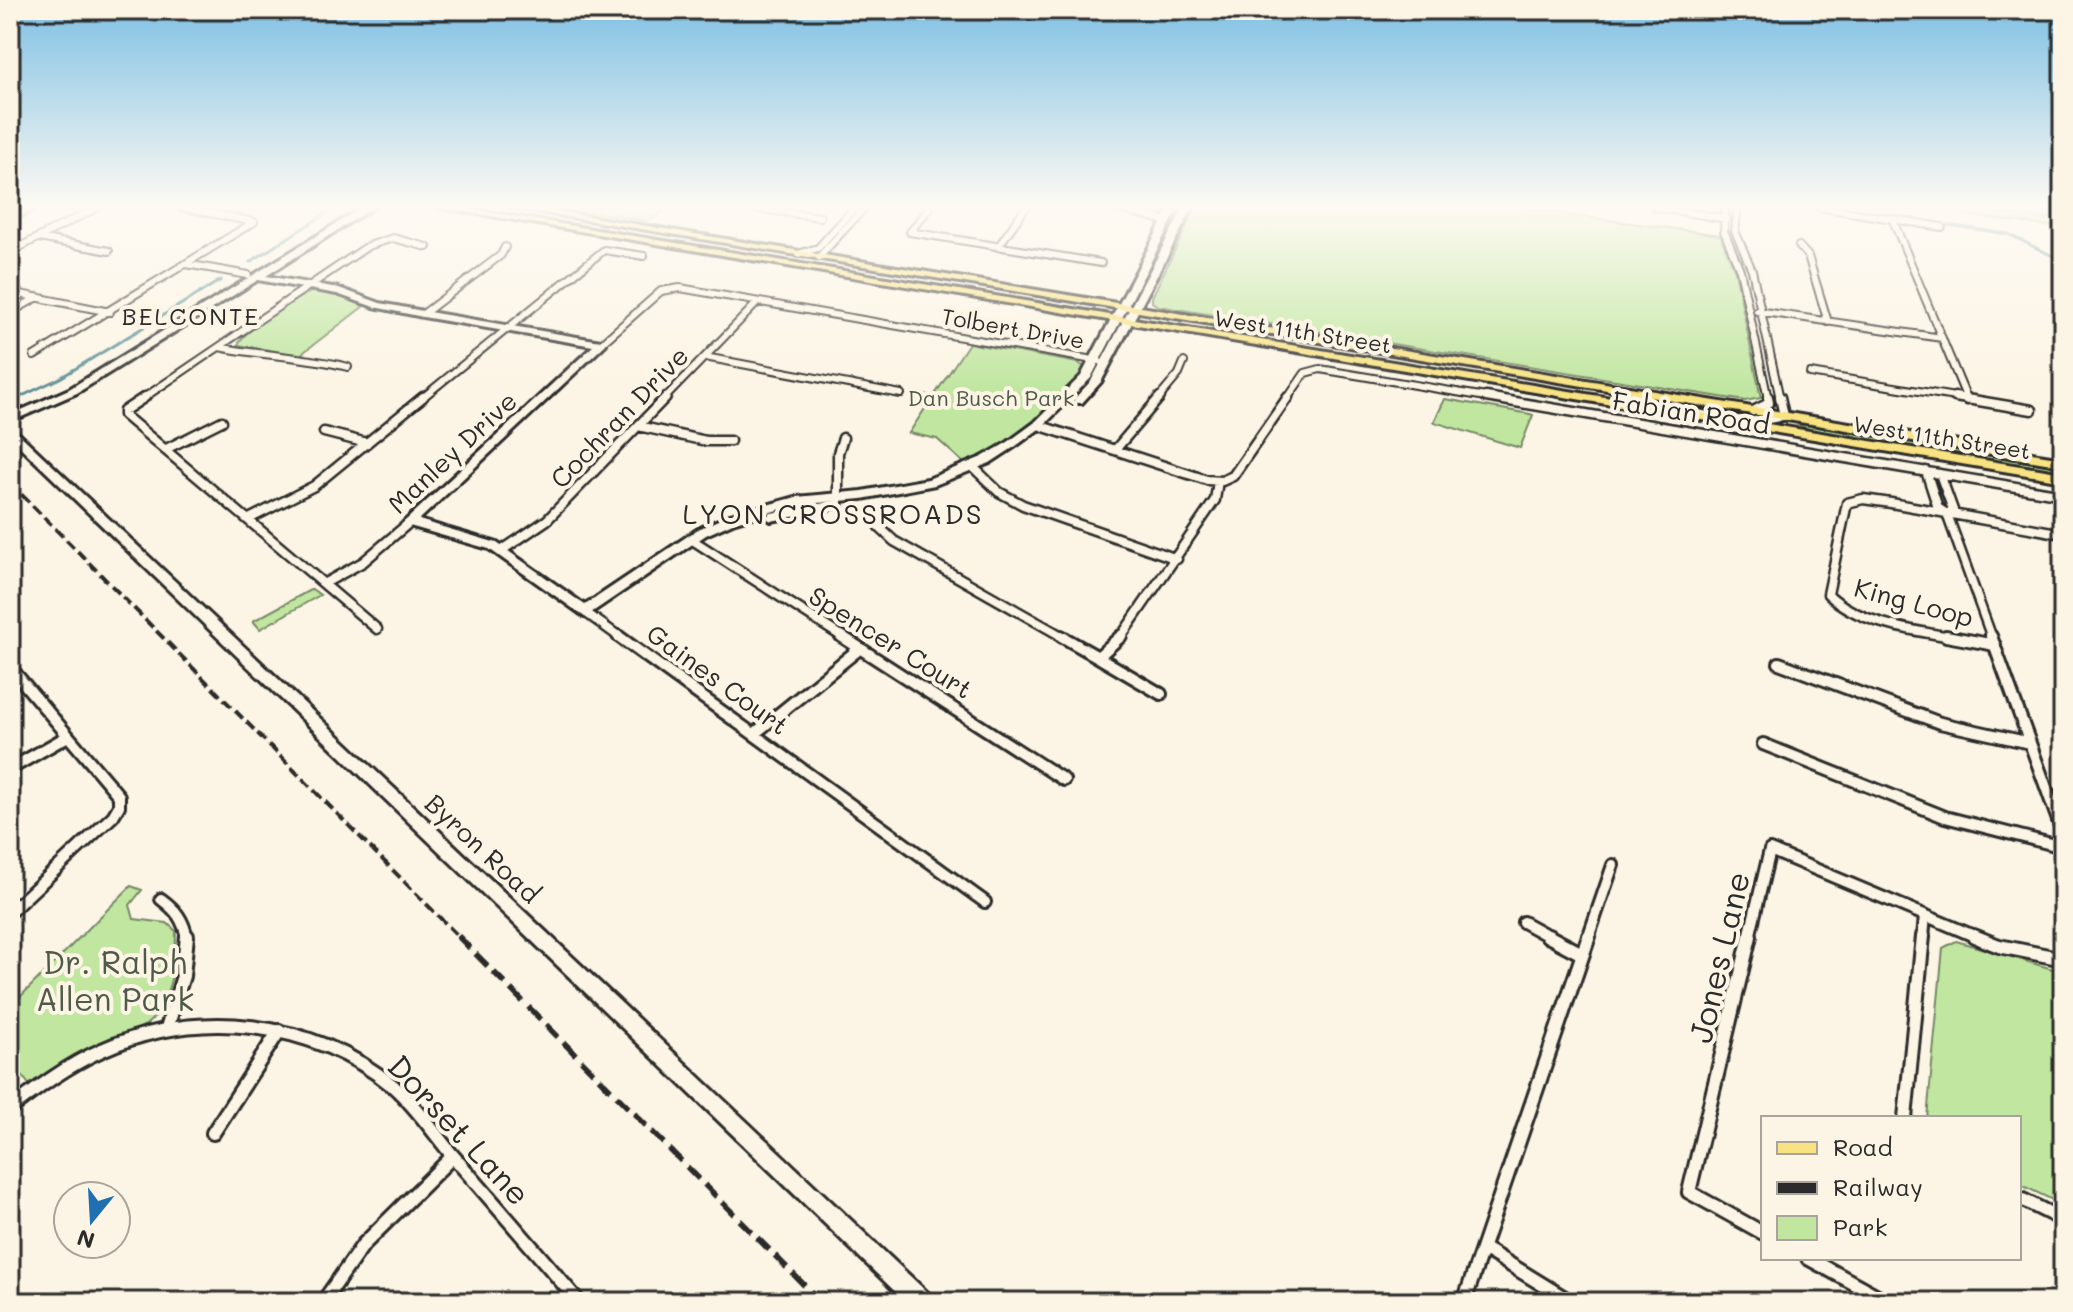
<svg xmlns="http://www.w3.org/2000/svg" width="2073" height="1312" font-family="Mali,sans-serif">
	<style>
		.green { fill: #c0e6a0; stroke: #768866; stroke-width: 2 }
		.water { fill: #83d3df; stroke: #609097; stroke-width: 2 }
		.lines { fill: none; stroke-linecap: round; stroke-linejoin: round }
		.stream { stroke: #609097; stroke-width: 3 }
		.street-far3-casing { stroke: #2b2b2b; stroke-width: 10 }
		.street-far2-casing { stroke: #2b2b2b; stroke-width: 13 }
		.street-far1-casing { stroke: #2b2b2b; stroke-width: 16 }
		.street-casing { stroke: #2b2b2b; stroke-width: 18 }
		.secondary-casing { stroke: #2b2b2b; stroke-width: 6 }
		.primary-casing { stroke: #2b2b2b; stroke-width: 6 }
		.street-far3 { stroke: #fcf5e5; stroke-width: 6 }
		.street-far2 { stroke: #fcf5e5; stroke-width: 8 }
		.street-far1 { stroke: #fcf5e5; stroke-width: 10 }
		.street { stroke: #fcf5e5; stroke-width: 12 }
		.secondary { fill: #fcf5e5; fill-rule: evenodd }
		.primary { fill: #f8e281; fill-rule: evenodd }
		.rail-far1 { stroke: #2b2b2b; stroke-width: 4; stroke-dasharray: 11 5; stroke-linecap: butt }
		.rail { stroke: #2b2b2b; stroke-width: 6; stroke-dasharray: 17 8; stroke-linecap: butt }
		.labels { text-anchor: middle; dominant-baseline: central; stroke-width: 8; stroke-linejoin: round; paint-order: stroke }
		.far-street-label { font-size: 22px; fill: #2b2b2b; stroke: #fcf5e5 }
		.far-park-label { font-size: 22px; fill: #505a48; stroke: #fcf5e5 }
		.far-neighbourhood-label { font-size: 24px; letter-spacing: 2px; fill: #2b2b2b; stroke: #fcf5e5 }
		.street-label { font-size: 26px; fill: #2b2b2b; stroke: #fcf5e5 }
		.neighbourhood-label { font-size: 28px; letter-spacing: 2px; fill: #2b2b2b; stroke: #fcf5e5 }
		.near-street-label { font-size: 32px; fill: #2b2b2b; stroke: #fcf5e5 }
		.near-park-label { font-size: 32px; fill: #505a48; stroke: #fcf5e5 }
	</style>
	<rect width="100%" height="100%" fill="#fcf5e5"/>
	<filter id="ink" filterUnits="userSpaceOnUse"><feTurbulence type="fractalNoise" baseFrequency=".0125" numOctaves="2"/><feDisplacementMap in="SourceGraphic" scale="16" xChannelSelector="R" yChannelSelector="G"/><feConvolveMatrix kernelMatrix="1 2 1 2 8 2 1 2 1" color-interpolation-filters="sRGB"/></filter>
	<g filter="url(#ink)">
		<path class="green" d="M563 207H667L653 219 645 221Z
			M1196 207H1512L1720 235 1735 271 1761 398 1745 401 1158 306 1152 302V297Z
			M1946 207H2063V228L1973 216Z
			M316 291 342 297 364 306 300 355 238 345C243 331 299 294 316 291Z
			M969 343 1078 363 1086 368C1067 406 1003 446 965 464L937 439 909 433 928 404 915 400 919 394 934 396Z
			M1445 399 1530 414 1533 415 1520 448 1434 422Z
			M1801 423 2063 466V472L1814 431 1798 425Z
			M312 589 320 595 260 629 253 621Z
			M131 886 142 890 130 905 134 919 167 923 176 931 175 966 162 1010 146 1025 78 1056 30 1086 10 1059V1007Z
			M1956 941 2063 972V1205L2019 1184V1118H1927L1943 948Z"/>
		<path class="water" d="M1959 207H2058L2051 218 2046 220Z"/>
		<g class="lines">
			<path class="stream" d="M1948 225 2008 234 2063 261
				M250 262 336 207
				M20 397 60 378 221 280"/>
			<g class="street-far3-casing">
				<path id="street-far3" d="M745 207 820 217
					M930 207 910 232 1101 263
					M1110 207 1167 221
					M1655 207 1727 219
					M1725 207 1724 231 1740 270 1768 399
					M1738 207 1735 231 1752 270 1780 399
					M1819 207 1942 227
					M1892 218 1967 399
					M39 238 109 251
					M1799 246 1808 256 1828 322
					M998 247 1026 207
					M10 252 98 207
					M798 254 818 248 855 207
					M819 257 865 207
					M186 264 248 275
					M10 292 110 312
					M1757 311 1942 338
					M10 313 38 297
					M423 314 501 255 505 247
					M601 344 661 291 680 288 1099 361
					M219 347C262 356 306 356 348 367
					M34 356 254 222 181 207
					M705 357 901 394
					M1810 373 1967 399
					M142 399 368 246 393 238 427 247
					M421 399 604 250 644 256
					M664 399 758 302
					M1158 399 1179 374 1184 362
					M1287 399 1305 373 1320 369 1498 399"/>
			</g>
			<g class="street-far2-casing">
				<path id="street-far2" d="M145 397 124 411V415L377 629
					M1486 397 2063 495
					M1780 397 1784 416
					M1955 397 2032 410
					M1966 397 1967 400
					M1753 411 1769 403 1768 397
					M1038 425 1207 480 1222 481 1233 476 1288 397
					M638 426 706 441H730
					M324 432 367 443
					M166 449 222 421
					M1115 450 1160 397
					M972 466 999 492 1023 505 1177 559
					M1926 471 1938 508 1947 514 1992 638
					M1940 474 1953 510 1947 514
					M838 505V453L843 438
					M249 519 314 486 423 397
					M879 527 894 541 1065 638
					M694 541 844 638
					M501 551 547 520 666 397
					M325 583 363 562 410 522
					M585 612 621 638
					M1120 638 1215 500 1218 481
					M1956 638C1914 630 1860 625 1828 594L1847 503 1863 499 1891 503 2063 534"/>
			</g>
			<g class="street-far1-casing">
				<path id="street-far1" d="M618 636 985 902
					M841 636 1064 780
					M1061 636 1098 657 1121 636
					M1946 636 1995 645
					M1991 636 2063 834
					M1098 657 1161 694
					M1779 663 1940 723 2030 743
					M10 667 119 796V806L113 816 10 912
					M754 734 859 649
					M1763 744 1945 817 2063 847
					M10 769 68 736
					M161 899C176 910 183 919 187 938
					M1523 922 1552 938
					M1588 938 1613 865
					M1749 938 1770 850 1979 938
					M1923 938 1925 915"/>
			</g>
			<g class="street-casing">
				<path id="street" d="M1548 936 1582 954
					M1750 936 1689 1192 1763 1233
					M1974 936 1999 946 2063 959
					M167 1028 183 976 187 936
					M10 1109C39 1087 68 1065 102 1050 197 1008 311 1019 393 1086 415 1105 434 1133 452 1155 495 1204 537 1253 579 1302
					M1905 1118 1923 936
					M213 1133 279 1031
					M2019 1198 2063 1220
					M1483 1248 1571 1302
					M1808 1258 1888 1302
					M323 1302 363 1245 453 1156
					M1464 1302 1589 936"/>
			</g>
			<g class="secondary-casing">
				<path id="secondary" d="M363 207H374L266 276 339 288 380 303 423 311 601 341 606 344 419 520 497 543 585 605 698 529 727 516 796 497 862 491 928 479 982 457 1008 442 1034 423 1081 376 1170 207H1179L1091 378 1042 427 1016 446 990 463 935 485 862 499 796 505 735 522 706 535 585 617 489 549 406 525 404 522 593 346 423 317 374 307 337 294 258 280 77 393 10 422V415L69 389Z
					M1184 207H1193L1101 382 1082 403H1074V399L1091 381Z
					M1644 399C1686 406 1744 425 1784 413L1790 416C1763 436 1677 409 1644 405 1632 404 1617 408 1607 402L1613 399Z
					M10 428 14 429 929 1294 932 1302H906L10 437Z
					M825 503 829 504 831 507 829 510 771 521 765 517 771 513Z"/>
			</g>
			<g class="primary-casing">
				<path id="primary" d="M27 207H38L10 222V216Z
					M437 207H459L2063 473V481Z
					M509 207H531L2063 458V466Z"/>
			</g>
			<use href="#street-far3" class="street-far3"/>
			<use href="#street-far2" class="street-far2"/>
			<use href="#street-far1" class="street-far1"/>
			<use href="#street" class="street"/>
			<use href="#secondary" class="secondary"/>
			<use href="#primary" class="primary"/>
			<path class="rail-far1" d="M10 483 460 938"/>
			<path class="rail" d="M458 936 821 1302"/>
		</g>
	</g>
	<linearGradient id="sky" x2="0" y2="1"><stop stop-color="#7fc0e4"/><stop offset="0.53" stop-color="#fefaf3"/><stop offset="1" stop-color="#fefaf3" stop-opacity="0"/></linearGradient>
	<rect width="2073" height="391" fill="url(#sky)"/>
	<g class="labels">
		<g class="far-street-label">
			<text transform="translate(1013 328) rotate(10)">Tolbert Drive</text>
			<text transform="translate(1303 331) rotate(9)">West 11th Street</text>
			<text transform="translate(1942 437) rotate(9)">West 11th Street</text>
		</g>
		<g class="far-park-label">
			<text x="991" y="397">Dan Busch Park</text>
		</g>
		<g class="far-neighbourhood-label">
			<text x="191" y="315">BELCONTE</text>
		</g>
		<g class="street-label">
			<text transform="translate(1691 412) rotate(9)">Fabian Road</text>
			<text transform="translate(619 417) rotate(-46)">Cochran Drive</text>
			<text transform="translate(452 452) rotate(-43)">Manley Drive</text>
			<text transform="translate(1914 602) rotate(15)">King Loop</text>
			<text transform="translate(891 642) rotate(32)">Spencer Court</text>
			<text transform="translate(718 679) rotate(36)">Gaines Court</text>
			<text transform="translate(483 848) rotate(43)">Byron Road</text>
		</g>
		<g class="neighbourhood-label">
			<text x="833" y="513">LYON CROSSROADS</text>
		</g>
		<g class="near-street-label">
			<text transform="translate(1718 957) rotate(-77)">Jones Lane</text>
			<text transform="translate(460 1129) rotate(47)">Dorset Lane</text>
		</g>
		<g class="near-park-label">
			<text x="115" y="961">Dr. Ralph<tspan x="115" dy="37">Allen Park</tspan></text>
		</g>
	</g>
	<rect width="2073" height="1312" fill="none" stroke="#fcf5e5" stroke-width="40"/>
	<rect x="20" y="20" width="2033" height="1272" fill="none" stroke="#2b2b2b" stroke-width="3" filter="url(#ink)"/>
	<rect x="1761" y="1116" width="260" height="144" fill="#fcf5e5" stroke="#a8a49b" stroke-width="2"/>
	<rect x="1777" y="1142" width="40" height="12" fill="#f8e281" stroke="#a8a49b" stroke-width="2"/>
	<text x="1833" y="1156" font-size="24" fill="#2b2b2b">Road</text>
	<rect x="1777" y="1182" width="40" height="12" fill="#2b2b2b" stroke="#a8a49b" stroke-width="2"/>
	<text x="1833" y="1196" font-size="24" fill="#2b2b2b">Railway</text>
	<rect x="1777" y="1216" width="40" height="24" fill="#c0e6a0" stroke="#a8a49b" stroke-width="2"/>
	<text x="1833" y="1236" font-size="24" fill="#2b2b2b">Park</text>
	<g transform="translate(92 1220) rotate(198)"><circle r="38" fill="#fcf5e5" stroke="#a8a49b" stroke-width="2"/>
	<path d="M0-6L14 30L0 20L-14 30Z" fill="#1f6fb2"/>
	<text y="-12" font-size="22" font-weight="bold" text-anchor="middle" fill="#2b2b2b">N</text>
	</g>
</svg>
